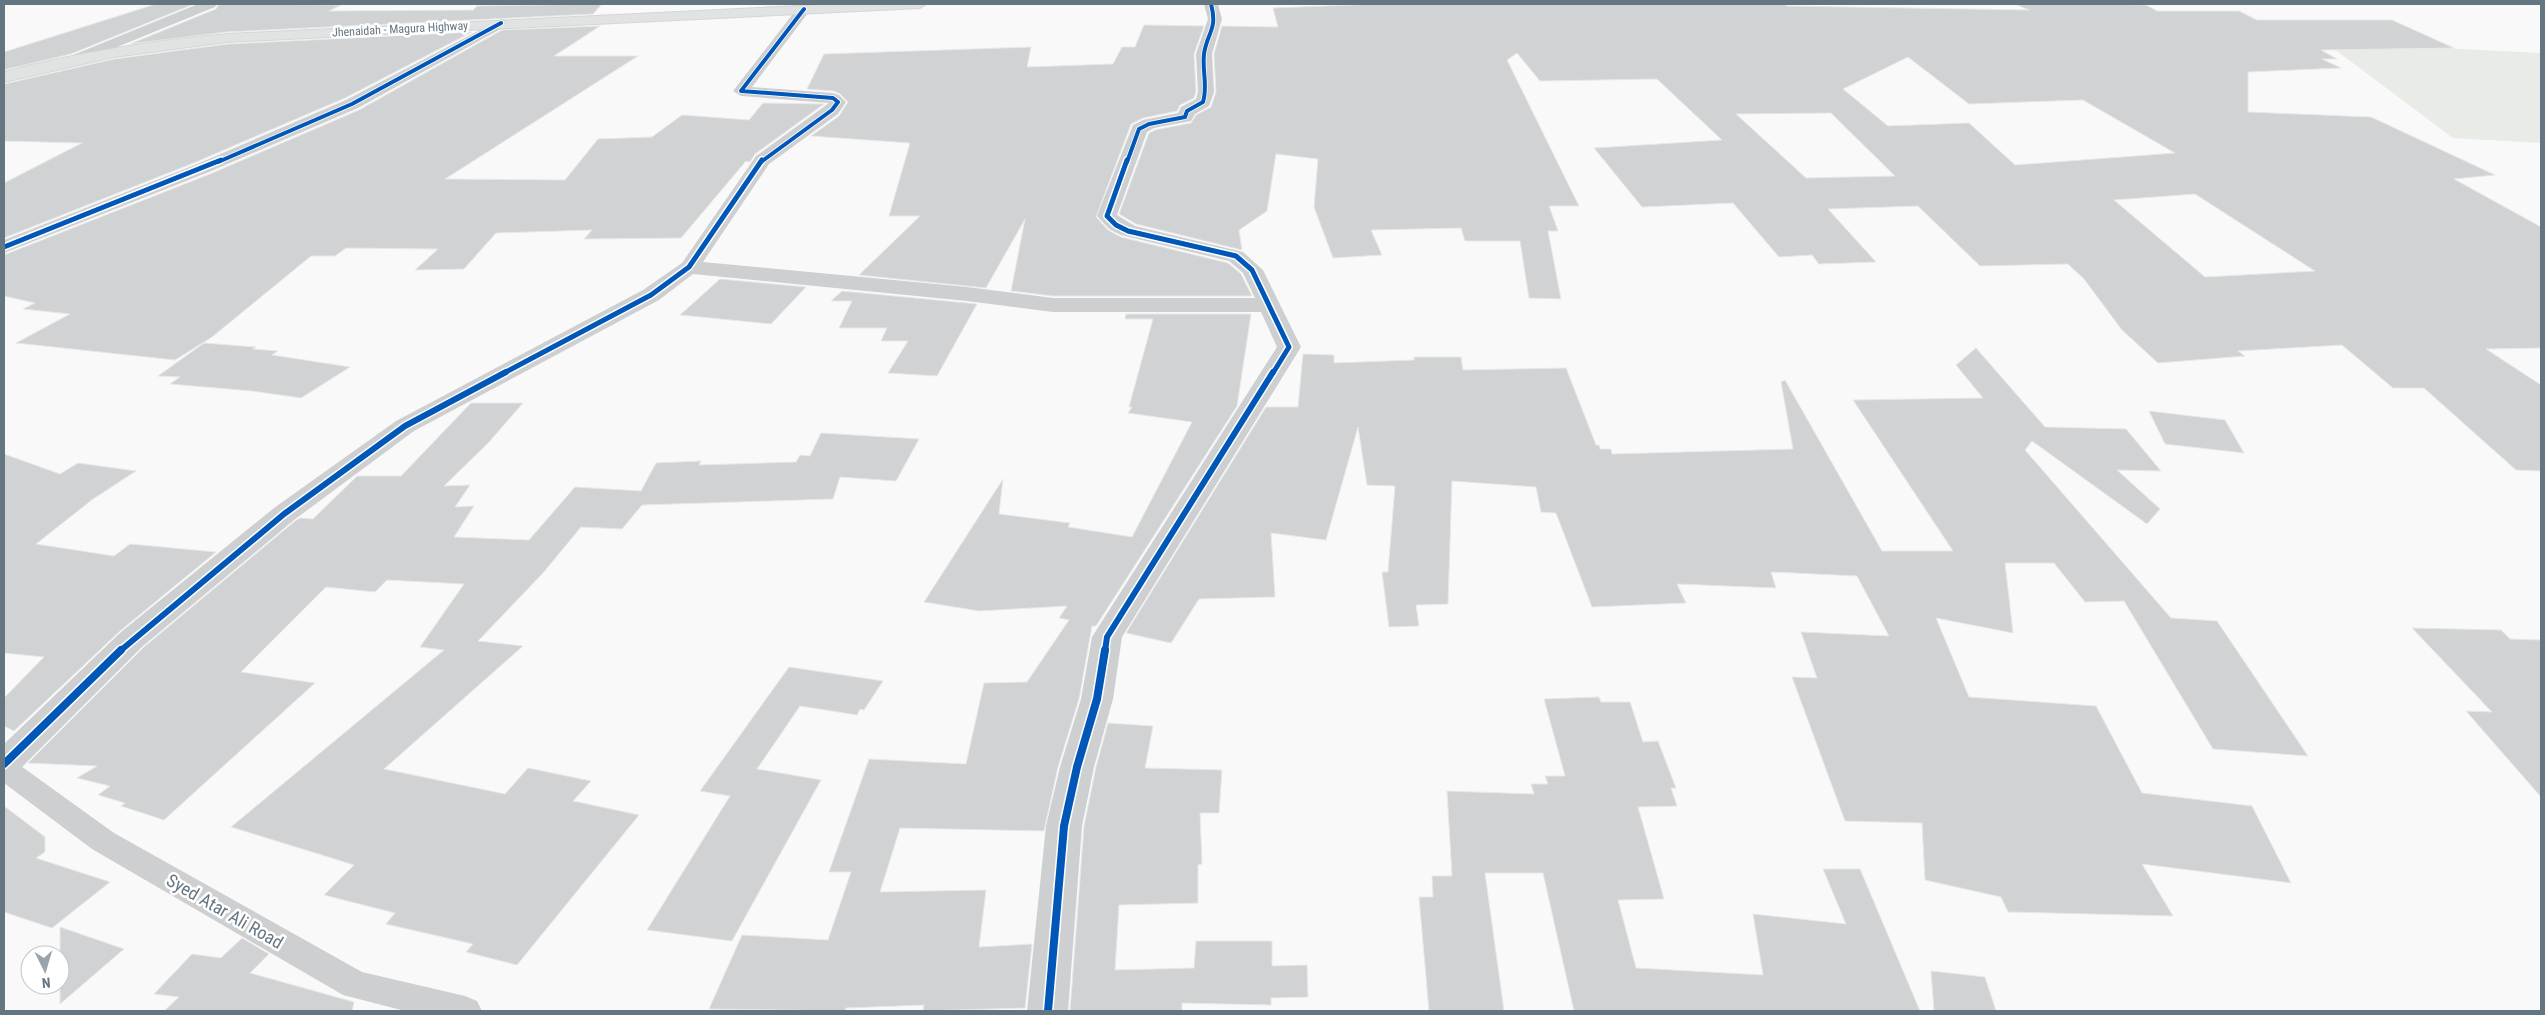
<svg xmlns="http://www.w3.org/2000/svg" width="2545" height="1015" font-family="'Roboto Condensed',sans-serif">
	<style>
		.green { fill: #e8ebe6 }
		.building { fill: #d0d2d3; stroke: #e8e8e8; fill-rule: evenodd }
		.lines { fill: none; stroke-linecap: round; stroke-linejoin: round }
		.highway-casing { stroke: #d5d6d6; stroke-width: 2 }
		.lane { fill: #cecfd0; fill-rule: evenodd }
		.street { fill: #cecfd0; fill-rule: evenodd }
		.highway { fill: #e1e2e2; fill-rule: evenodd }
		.cycleway-far3-casing { stroke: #fff; stroke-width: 5.5 }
		.cycleway-far2-casing { stroke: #fff; stroke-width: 8 }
		.cycleway-far1-casing { stroke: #fff; stroke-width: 9 }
		.cycleway-casing { stroke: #fff; stroke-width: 11 }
		.cycleway-far3 { stroke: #0057b8; stroke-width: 4 }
		.cycleway-far2 { stroke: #0057b8; stroke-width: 5 }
		.cycleway-far1 { stroke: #0057b8; stroke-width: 6 }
		.cycleway { stroke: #0057b8; stroke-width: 8 }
		.labels { text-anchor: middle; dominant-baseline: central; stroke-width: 5; stroke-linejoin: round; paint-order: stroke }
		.far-street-label { font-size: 12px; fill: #657683; stroke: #fff }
		.near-street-label { font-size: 18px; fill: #657683; stroke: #fff }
	</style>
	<rect width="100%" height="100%" fill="#f9f9f9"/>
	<path class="green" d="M2325 42 2541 53V143L2453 138Z"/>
	<path class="building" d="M156 4H194L71 54 4 70V52Z
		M219 4 341 5 329 11 473 10 477 6 602 4 593 14 227 32 130 44 216 9Z
		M1380 4H1784L1787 6 2029 10 2015 4H2107L2146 5 2157 11H2239L2257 20H2392L2454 48 2321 50 2337 59H2322L2341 68 2248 72V112L2371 117 2495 175 2454 179 2541 227V348L2486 349 2541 385V471L2516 470 2424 388H2393L2342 345 2238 351 2245 356 2158 363 2122 330 2084 279 2068 264 1980 266 1918 206 1828 209 1876 262 1819 264 1812 255 1779 257 1733 203 1642 207 1594 148 1722 140 1657 79 1540 81 1517 53 1507 60 1579 206H1549L1558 231H1548L1561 299 1529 298 1520 241H1465L1461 228 1371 230 1382 255 1333 258 1314 207 1318 159 1276 154 1267 211 1239 230 1242 250 1136 224 1119 214 1149 133 1155 130 1191 123 1196 115 1211 107 1216 92 1214 54 1222 26 1278 27 1273 8ZM1908 57 1969 104 2083 100 2175 153 2015 165 1969 123 1888 126 1843 89ZM1831 113 1895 176 1806 178 1736 114ZM2195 194 2315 271 2205 277 2114 200Z
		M1144 25 1204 26 1194 54 1196 92 1194 98 1180 105 1177 111 1143 118 1131 124 1096 217 1108 230 1121 237 1228 263 1241 274 1252 296H1053L1011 291 1025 219 986 288 859 275 920 216H889L910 143 811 136 839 116 848 102 840 94 834 91 807 89 824 54 1031 47 1027 67 1113 64 1122 47H1135Z
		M600 26 554 56H638L445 179 565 180 598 139 652 137 682 115 749 120 763 103 824 104 755 154 750 162 746 161 681 238 584 239 592 230 496 233 464 269 415 270 438 249 346 248 335 256H311L212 337 175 360 16 343 70 314 23 309 35 303 4 296V255L210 174 359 110 502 30Z
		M472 32 345 98 196 162 4 238V183L82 143 4 141V84L114 59 227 44Z
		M720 279 806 287 771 324 680 315Z
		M842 291 967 303 977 304 937 376 888 373 908 341H881L887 328H839L852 301H831Z
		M1126 314H1251L1237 406 1096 626H1092L1079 699 1058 767 1044 831 900 828 880 892 986 890 979 947 1032 944 1025 1008 923 1011 924 1005 846 1008 845 1011 709 1009 742 935 828 940 851 872H829L869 759 966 764 984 683 1027 682 1069 620 1059 618 1067 606 979 611 924 602 1003 479 999 514 1070 523 1068 527 1132 537 1192 422 1128 413 1132 407H1129L1153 319H1125Z
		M204 343 256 347 253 349 278 351 272 355 350 367 301 398 252 391 170 384 180 377 158 376Z
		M1976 348 2045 427 2126 429 2161 471 2117 470 2160 509 2147 524 2032 441 2025 450 2171 618 2217 621 2308 756 2213 749 2124 601 2085 602 2054 563H2005L2013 633 1936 618 1969 697 2096 706 2142 793 2252 806 2291 883 2142 864 2173 916 2008 912 2001 897 1925 880 1922 823 1845 821 1792 677 1817 678 1801 632 1889 636 1857 576 1771 572 1776 588 1677 584 1686 603 1592 607 1556 513 1541 512 1536 487 1452 481 1448 604 1416 605 1419 626 1389 627 1382 572H1388L1395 486 1367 485 1358 427 1326 540 1271 533 1275 597 1199 599 1171 643 1126 633 1266 407H1298L1303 354 1334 355V363L1414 360V357H1461L1463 370 1566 368 1596 445H1599L1600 449H1611L1612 454 1793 449 1781 382 1785 380 1882 551H1953L1853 400 1983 398 1956 365Z
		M471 403H523L489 442 444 486 470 485 455 507 474 506 454 537 529 540 575 487 641 491 656 463 701 461 699 465 796 462 800 455 810 456 821 433 919 439 896 481 840 477 833 499 642 505 622 529 581 527 543 573 478 641 523 646 384 769 505 794 528 768 591 781 573 801 639 815 517 965 466 952 473 944 386 924 395 913 324 895 354 865 231 827 444 650 420 647 464 584 387 580 375 592 326 587 241 672 315 683 164 820 121 806 125 803 98 795 110 786 77 778 97 766 28 763 144 647 295 521 300 518 313 519 357 476H401Z
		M2149 411 2225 420 2244 453 2165 444Z
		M4 454 60 474 78 463 136 471 93 499 36 544 114 556 130 544 216 552 120 631 14 731 4 726V698L44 657 4 653Z
		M2412 628 2501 630 2510 639 2541 640V797L2466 711 2492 712Z
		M789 667 883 681 864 710 860 709 857 715 800 706 757 769 821 780 732 941 647 930 730 796 700 791Z
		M1599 697 1601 702H1630L1643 742 1658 741 1676 788H1671L1677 806 1638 807 1664 899 1618 900 1636 968 1763 975 1753 914 1846 924 1823 869H1860L1920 1011H1574L1543 873H1485L1504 1011H1429L1419 897H1433L1432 876H1452L1447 791 1534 794 1531 784H1548L1545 776H1565L1544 699Z
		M1108 723 1153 726 1145 768 1222 770 1219 813H1200L1202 864 1198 865V903L1119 905 1115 970 1194 968 1196 941H1272V966L1307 965 1308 997 1271 998V1005L1182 1003V1011H1070L1084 826 1096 767Z
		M4 806 45 837V852L36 858 110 882 52 928 4 912Z
		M60 927 124 949 60 1004Z
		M242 938 269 954 250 973 354 1002 352 1011H164L179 997 154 994 192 954 221 958Z
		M1931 971 1985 977 1996 1011H1934Z"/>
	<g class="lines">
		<g class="highway-casing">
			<path id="highway" d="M839 4H927L920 8 227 42 114 57 4 82V72C77 52 151 41 227 34Z"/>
		</g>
		<path class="lane" d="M4 758 14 761 114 833 362 972 465 996 477 1001 482 1011H405L343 995 92 849 4 783Z"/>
		<path class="street" d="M198 4H217L215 7 83 61 78 63 70 58 73 55Z
			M1204 4H1218L1222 19 1212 54 1214 92 1209 106 1195 114 1191 121 1154 128 1147 132 1117 215 1135 226 1243 252 1263 270 1301 347 1122 637 1113 699 1094 767 1082 826 1068 1011H1027L1046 826 1060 767 1081 699 1092 637 1277 347 1261 312H1053L967 301 693 274 659 300 414 431 294 520 143 646 16 773 4 777V744L121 632 274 508 396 421 643 290 682 263 756 156 829 103 741 96 733 91 799 6H809L811 9 752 87 833 93 839 95 846 102 838 114 769 164 703 262 967 287 1053 298H1255L1243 273 1229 261 1121 235 1109 229 1097 216 1133 125 1143 120 1178 113 1181 107 1196 99 1198 92 1196 54 1208 19Z
			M501 19 506 20 508 23 506 26 358 108 209 172 4 253V240L197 164 346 100Z"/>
		<use href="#highway" class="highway"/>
		<g class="cycleway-far3-casing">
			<path id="cycleway-far3" d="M218 162 352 104 501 23
				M761 162 832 110 838 102 833 98 741 91 804 9
				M1127 162 1139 129 1149 124 1185 117 1187 111 1203 102C1208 86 1202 71 1204 54 1207 32 1218 30 1211 4"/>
		</g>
		<g class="cycleway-far2-casing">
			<path id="cycleway-far2" d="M1127 160 1107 216 1116 225 1128 231 1236 256 1252 270 1289 347 1273 373
				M4 247 221 160
				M504 373 651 295 689 267 762 160"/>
		</g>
		<g class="cycleway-far1-casing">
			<path id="cycleway-far1" d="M120 651 284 514 405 426 506 372
				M1105 651 1107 637 1273 372"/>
		</g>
		<g class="cycleway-casing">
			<path id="cycleway" d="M4 764 121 650
				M1048 1011 1064 826 1077 767 1097 699 1105 650"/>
		</g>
		<use href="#cycleway-far3" class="cycleway-far3"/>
		<use href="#cycleway-far2" class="cycleway-far2"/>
		<use href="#cycleway-far1" class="cycleway-far1"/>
		<use href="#cycleway" class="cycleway"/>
	</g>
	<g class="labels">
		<g class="far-street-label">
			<text transform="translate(400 29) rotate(-3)">Jhenaidah - Magura Highway</text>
		</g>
		<g class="near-street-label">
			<text transform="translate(225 911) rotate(30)">Syed Atar Ali Road</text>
		</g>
	</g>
	<rect width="2545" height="1015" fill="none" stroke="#657683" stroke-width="10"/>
	<g transform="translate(45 970) rotate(175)"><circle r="24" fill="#ffffff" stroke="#c1c8cd"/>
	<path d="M0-4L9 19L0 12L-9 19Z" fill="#99a4ac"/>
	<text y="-8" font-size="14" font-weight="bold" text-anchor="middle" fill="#657683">N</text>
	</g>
</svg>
